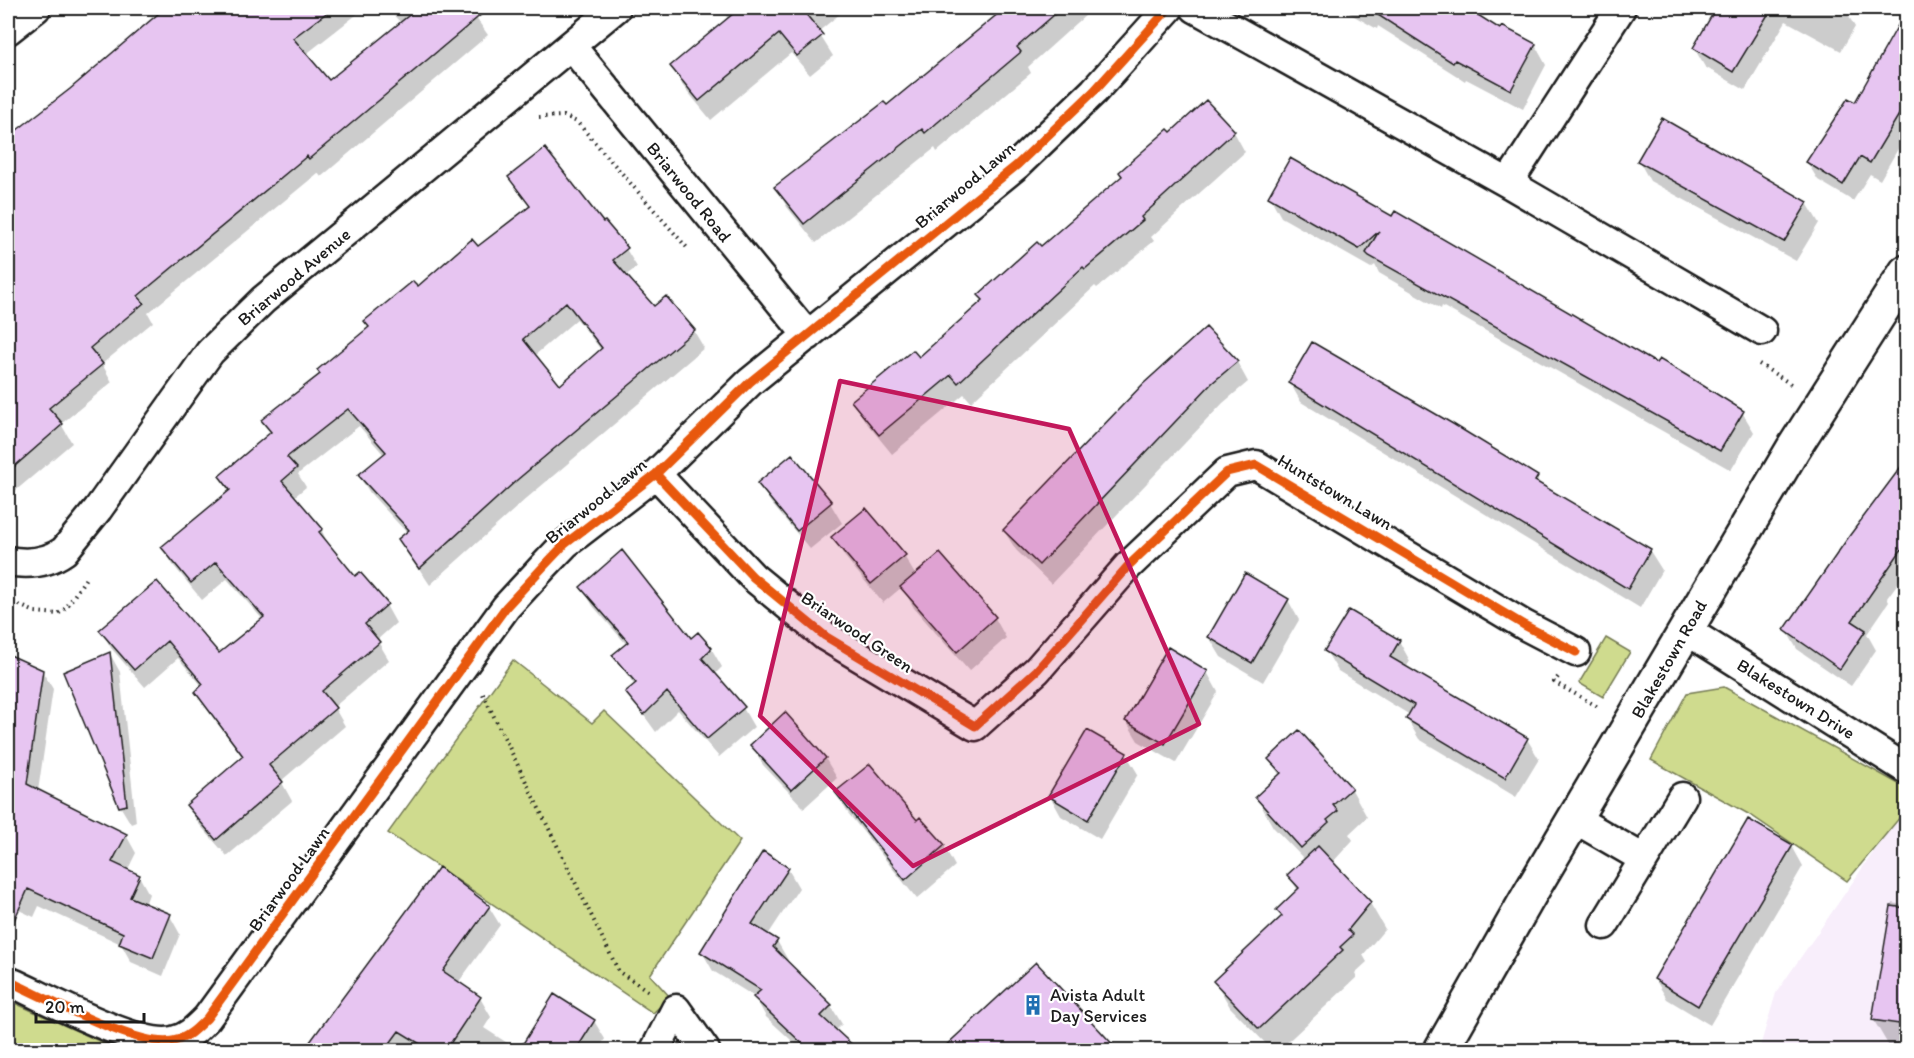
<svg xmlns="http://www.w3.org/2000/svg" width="1914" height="1058" font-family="Itim,sans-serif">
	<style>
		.built { fill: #f8eefb }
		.green { fill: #cfdb8e; stroke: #767c55; stroke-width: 1.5 }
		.shadow { fill: #0003; fill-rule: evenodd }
		.building { fill: #e7c5f1; stroke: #1c1c1c; stroke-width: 1.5; fill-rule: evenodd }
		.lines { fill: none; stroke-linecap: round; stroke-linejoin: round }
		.street-casing { stroke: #1c1c1c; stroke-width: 33 }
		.secondary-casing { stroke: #1c1c1c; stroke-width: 38 }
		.path { stroke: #1c1c1c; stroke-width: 4; stroke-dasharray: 1.5 4.5; stroke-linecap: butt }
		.street { stroke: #fff; stroke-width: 28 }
		.secondary { stroke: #fff; stroke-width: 33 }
		.cycleway-casing { stroke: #fff; stroke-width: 13 }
		.cycleway { stroke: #e8590c; stroke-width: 9 }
		.marked { fill: #c2185b; fill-opacity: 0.2; stroke: #c2185b; stroke-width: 4.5; stroke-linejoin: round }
		.labels { text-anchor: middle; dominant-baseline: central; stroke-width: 4.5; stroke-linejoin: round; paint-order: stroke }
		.street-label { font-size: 18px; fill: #1c1c1c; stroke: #fff }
		.poi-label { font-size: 18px; fill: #1c1c1c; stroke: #fff; text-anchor: start }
	</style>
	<rect width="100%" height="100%" fill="#fff"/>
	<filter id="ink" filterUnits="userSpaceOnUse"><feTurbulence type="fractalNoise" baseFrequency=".0167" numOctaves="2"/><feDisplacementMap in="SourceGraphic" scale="12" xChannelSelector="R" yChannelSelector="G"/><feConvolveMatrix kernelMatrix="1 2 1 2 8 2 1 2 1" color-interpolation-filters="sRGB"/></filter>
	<g filter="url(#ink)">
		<path class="built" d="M1906 805V1050H1759L1776 993Z"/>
		<path class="green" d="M1606 638 1630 652 1603 697 1579 683Z
			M513 660 592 723 604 711 740 841 650 975 670 997 653 1013 388 833Z
			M1724 687 1906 788V810L1847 881 1752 816 1651 760 1687 693Z
			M8 1000 119 1050H8Z"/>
		<path class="shadow" d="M167 8 175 11 178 8H365L305 55 329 83 401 23 387 8H469L488 35 321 177 318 173 148 313 153 322 102 364 112 382 61 424 72 443 8 497V313L18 318 8 305V149L20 139 16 133Z
			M734 8H847L818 32 833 56 810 75 791 53 711 120 683 86 672 66 728 19 725 14Z
			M999 8H1091L1087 14 1028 67 1031 73 937 152 935 148 816 243 787 207 776 187 887 107 1002 12Z
			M1340 8H1462L1501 31 1535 45 1546 65 1523 109 1466 79 1465 81 1378 26 1377 29Z
			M1717 8H1844L1855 27 1841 51 1786 21 1745 90 1705 67 1694 48Z
			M1906 10V135L1880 180 1870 174 1853 201 1818 180 1807 162 1855 104Z
			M1206 102 1234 132 1245 152 1151 237 1154 241 1097 288 1095 286 971 402 964 394 892 454 865 421 853 401 919 359Z
			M1639 161 1807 203 1819 223 1796 261 1650 181Z
			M510 177 603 224 626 249 637 267 625 276 654 308 694 331 704 348 527 498 430 585 400 540 407 533 370 493 359 476 384 455 359 426 298 474 306 487 294 497 321 529 330 548 355 578 386 605 396 623 377 640 389 660 334 707 345 726 281 781 292 801 227 856 198 823 188 806 243 758 196 692 203 687 178 658 145 687 111 648 101 630 157 583 219 655 263 620 227 579 202 600 173 565 163 547 229 492 220 477 271 434 263 420 321 375 418 289 478 248 530 208ZM577 319 602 351 559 387 534 356Z
			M1270 197 1393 218 1742 412 1754 432 1731 470 1442 306 1441 309 1379 273 1375 265 1371 268 1281 217Z
			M1206 329 1237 362 1248 382 1223 403 1051 584 1016 550 1004 531Z
			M1290 383 1536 477 1542 487 1650 551 1662 570 1640 608 1301 402Z
			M1906 472V572L1887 598 1889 602 1867 634 1876 650 1851 686 1797 649 1786 630Z
			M759 484 830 503 842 523 810 549 771 503Z
			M833 537 904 556 916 576 940 555 995 618 1006 638 969 671 914 608 902 587 883 603 845 557Z
			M582 587 711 648 722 667 714 675 743 708 754 727 719 757 678 710 656 732 627 692 635 686 614 655 627 645 593 606Z
			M1288 600 1299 620 1263 682 1221 657 1209 637Z
			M1399 641 1410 661 1406 668 1527 739 1539 759 1516 797 1419 739 1407 719 1410 715 1338 671 1326 651Z
			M8 654 42 671 53 689 38 791 126 835 136 853 127 871 139 876 149 894 145 905 170 916 180 934 163 976 131 962 121 944 39 906 34 917 8 905Z
			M110 654 120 672 136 822 131 824 120 806Z
			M1207 672 1218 692 1176 763 1138 741 1126 721Z
			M752 745 825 758 837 778 804 808 763 765Z
			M1126 754 1138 774 1100 839 1061 816 1050 796Z
			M1270 760 1351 788 1367 817 1349 834 1353 840 1332 863 1370 903 1385 929 1363 955 1367 962 1355 973 1357 977 1279 1050H1272L1230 1007 1215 981 1282 917 1278 910 1298 891 1289 875 1305 860 1273 827 1257 798 1280 776Z
			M837 793 917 822 944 846 955 866 917 899 848 813Z
			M1792 846 1803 866 1710 1025 1667 999 1655 979Z
			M439 869 489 907 500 925 458 983 480 998 491 1017 484 1028 518 1050H306Z
			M788 869 799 888 768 935 777 941 788 960 786 962 831 1006 842 1024 835 1031 856 1050H802L766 1017 755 997 713 971 702 952Z
			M1893 903 1906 906V1050L1890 1048 1873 1019Z
			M1036 965 1116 1050H946L945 1049Z
			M555 996 594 1021 605 1039 598 1050H521Z"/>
		<path class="building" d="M165 8H333L293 38 329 80 418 8H489L309 159 307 156 138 296 144 303 90 348 103 364 49 408 63 424 8 472V137L70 89Z
			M740 8H811L805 13 823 35 797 56 779 34 699 101 670 66Z
			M1005 8H1062L1017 47 1021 52 925 133 922 129 804 224 774 187 884 102 887 105Z
			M1367 8H1467L1500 29 1502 26 1536 44 1511 90 1455 60 1453 63Z
			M1716 8H1772L1733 72 1693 48Z
			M1906 11V103L1870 163 1860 157 1843 185 1806 162 1848 98 1855 102Z
			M1206 100 1235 131 1141 217 1143 220 1085 269 1083 267 958 383 951 375 879 435 851 401 913 350 919 357 983 300 978 295 1037 242 1041 246 1122 176 1119 172 1168 129 1171 132Z
			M1662 118 1808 202 1784 242 1637 161Z
			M545 148 603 222 605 221 628 248 613 260 654 306 666 296 695 330 517 480 419 569 398 539 409 530 358 475 386 452 348 409 287 457 297 468 282 481 323 529 319 532 355 576 360 572 388 604 365 624 380 642 322 691 336 708 269 765 283 782 216 840 186 805 243 756 195 692 203 684 167 641 134 670 99 630 157 581 219 653 264 617 216 562 191 583 161 547 230 490 219 476 271 432 261 420 320 374 317 370 369 327 364 321 413 281 418 286 472 239 478 246 530 206 508 177ZM566 302 602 348 560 385 523 339Z
			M1290 158 1392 216 1395 211 1656 363 1659 359 1686 375 1744 411 1720 451 1369 256 1366 253 1379 231 1359 249 1268 197Z
			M1206 327 1238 361 1212 383 1039 565 1003 530 1143 384Z
			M1312 342 1453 424 1538 476 1535 481 1651 549 1628 589 1288 383Z
			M792 454 832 502 797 531 757 483Z
			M1906 460V543L1852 621 1866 630 1840 669 1784 630 1850 535Z
			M866 508 906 555 871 584 831 537Z
			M622 550 691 638 698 632 712 648 702 658 745 707 707 739 667 692 644 715 625 692 636 683 612 655 628 642 580 587Z
			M940 553 996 617 957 652 900 587Z
			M1245 573 1289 599 1252 663 1208 637Z
			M1349 610 1400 640 1390 657 1528 738 1505 778 1406 719 1414 705 1324 651Z
			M1168 647 1208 671 1165 744 1125 721Z
			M110 652 127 805 119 807 63 672Z
			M8 654 43 670 27 784 127 834 112 862 140 875 130 897 171 914 153 958 119 944 123 933 28 889 8 934Z
			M785 712 826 758 791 790 750 745Z
			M1087 730 1127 753 1088 820 1048 796Z
			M1299 730 1352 788 1333 805 1338 811 1327 820 1329 822 1301 848 1255 797 1281 773 1268 759Z
			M870 764 917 820 920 817 945 845 905 880 835 792Z
			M1748 819 1793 845 1698 1006 1654 979Z
			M1318 846 1371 902 1348 930 1353 935 1340 947 1343 950 1259 1029 1213 981 1282 916 1276 910 1299 888 1287 875Z
			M763 851 789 868 752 924 778 940 773 947 832 1005 821 1016 858 1050H809L753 997 761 990 700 952Z
			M439 867 490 906 443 971 481 997 446 1050H430L399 1031 385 1050H304Z
			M1891 906 1906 908V1025L1872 1020Z
			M1036 962 1118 1050H941Z
			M554 994 595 1020 576 1050H519Z"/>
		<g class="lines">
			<g class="street-casing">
				<path id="street" d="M1195 8 1508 183 1762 331
					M8 30 36 8
					M572 47 808 336
					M1508 183 1621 8
					M656 474 753 577 825 636 975 726 1037 670 1128 566 1227 472 1256 465 1524 625 1576 652
					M8 561C29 565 47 563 64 551L98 509 210 352 263 300 616 8
					M1686 630 1906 769
					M1575 819 1644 859
					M1604 925 1682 797
					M8 981C43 996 139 1049 173 1041 188 1038 197 1028 207 1018L506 607 544 566 565 544 656 474 750 382 1017 165 1094 91 1169 8
					M655 1050 676 1009 705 1050"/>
			</g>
			<g class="secondary-casing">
				<path id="secondary" d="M1441 1050 1531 892 1793 449 1906 272"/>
			</g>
			<path class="path" d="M539 117 564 116 577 122 689 250
				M1759 364 1794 386
				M8 600 35 612 58 614 66 608 86 578
				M1558 677 1554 682 1600 708
				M483 694 619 972 650 992"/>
			<use href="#street" class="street"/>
			<use href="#secondary" class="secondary"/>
			<g class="cycleway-casing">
				<path id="cycleway" d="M656 474 753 577 825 636 975 726 1037 670 1128 566 1227 472 1256 465 1524 625 1576 652
					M8 981C43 996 139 1049 173 1041 188 1038 197 1028 207 1018L506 607 544 566 565 544 656 474 750 382 1017 165 1094 91 1169 8"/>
			</g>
			<use href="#cycleway" class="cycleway"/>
		</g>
	</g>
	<path class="marked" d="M840 381 1069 429 1199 724 913 866 760 716Z"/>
	<defs>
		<g id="building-bare" transform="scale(1.62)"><path d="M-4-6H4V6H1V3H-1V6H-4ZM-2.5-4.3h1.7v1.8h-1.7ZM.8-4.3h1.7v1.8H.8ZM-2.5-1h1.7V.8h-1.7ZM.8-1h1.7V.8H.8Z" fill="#1f6fb2" stroke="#fff" stroke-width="2.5" paint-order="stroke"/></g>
	</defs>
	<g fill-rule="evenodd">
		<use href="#building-bare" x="1033" y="1005"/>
	</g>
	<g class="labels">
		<g class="street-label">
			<text transform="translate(965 185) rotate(-40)">Briarwood Lawn</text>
			<text transform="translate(689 192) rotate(51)">Briarwood Road</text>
			<text transform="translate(294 277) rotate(-40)">Briarwood Avenue</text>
			<text transform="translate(1335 492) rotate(31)">Huntstown Lawn</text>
			<text transform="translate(596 501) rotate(-39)">Briarwood Lawn</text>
			<text transform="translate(857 632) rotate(34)">Briarwood Green</text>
			<text transform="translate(1669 659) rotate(-60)">Blakestown Road</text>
			<text transform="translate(1796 699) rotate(32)">Blakestown Drive</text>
			<text transform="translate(289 879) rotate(-54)">Briarwood Lawn</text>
		</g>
		<g class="poi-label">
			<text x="1050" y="995">Avista Adult<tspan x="1050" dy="21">Day Services</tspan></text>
		</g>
	</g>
	<rect width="1914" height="1058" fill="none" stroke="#fff" stroke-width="30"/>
	<rect x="15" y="15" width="1884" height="1028" fill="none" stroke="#1c1c1c" stroke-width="2" filter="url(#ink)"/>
	<path d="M36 1013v9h108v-9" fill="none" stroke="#1c1c1c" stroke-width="3"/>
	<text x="45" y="1013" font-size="18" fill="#1c1c1c" stroke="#ffffff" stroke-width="4.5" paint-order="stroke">20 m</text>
</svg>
